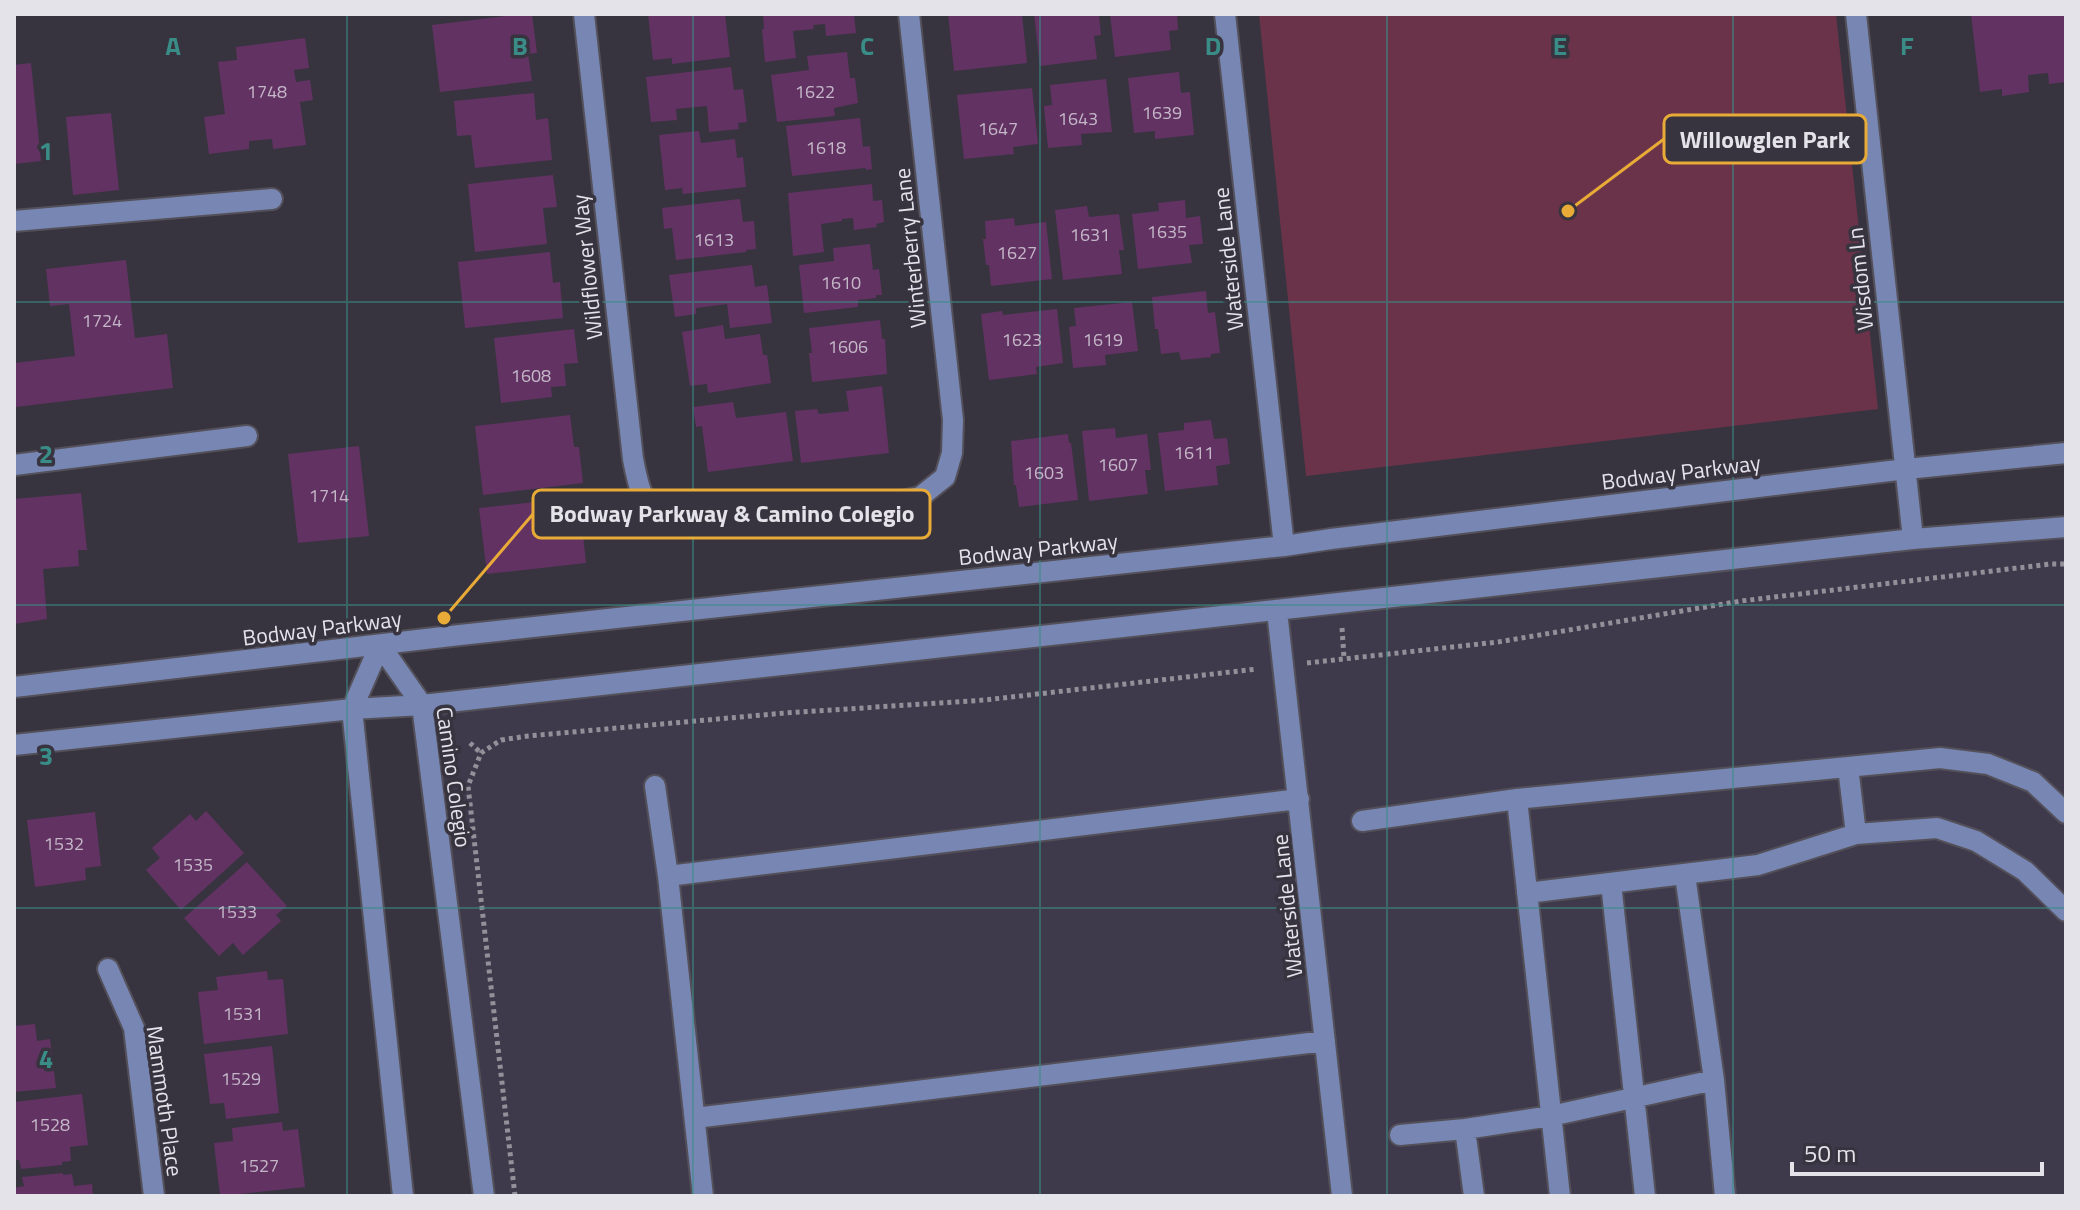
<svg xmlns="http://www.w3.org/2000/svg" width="2080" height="1210" font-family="'Titillium Web',sans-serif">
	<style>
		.built { fill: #3f3a4b }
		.green { fill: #6a334a }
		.building { fill: #623263 }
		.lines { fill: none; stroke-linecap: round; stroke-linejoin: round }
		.minor-casing { stroke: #53505a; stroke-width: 24 }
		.path { stroke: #939099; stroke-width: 5; stroke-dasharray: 4 4; stroke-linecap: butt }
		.minor { stroke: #7786b3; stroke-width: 20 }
		.grid { fill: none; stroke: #3a8c87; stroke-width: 2; stroke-opacity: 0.55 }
		.labels { text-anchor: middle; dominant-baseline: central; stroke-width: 7; stroke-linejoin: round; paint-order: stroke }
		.number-label { font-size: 18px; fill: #c4b7c8 }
		.street-label { font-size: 22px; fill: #e5e3ea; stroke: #37343f }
		.grid-label { font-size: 26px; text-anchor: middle; font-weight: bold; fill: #3a8c87; stroke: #37343f; stroke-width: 7; stroke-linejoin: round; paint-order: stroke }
		.leader { fill: none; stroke: #e8ab37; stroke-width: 3 }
		.callout-dot { fill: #e8ab37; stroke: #37343f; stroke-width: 3 }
		.callout { fill: #37343f; stroke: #e8ab37; stroke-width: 3 }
		.callout-label { font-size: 24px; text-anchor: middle; font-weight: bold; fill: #e5e3ea }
	</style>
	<rect width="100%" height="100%" fill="#37343f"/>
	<path class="built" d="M2066 527V1196H484L422 705Z"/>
	<path class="green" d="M1259 14H1836L1878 409 1306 476Z"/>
	<path class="building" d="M522 14H532L537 53 528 54 532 81 440 92 432 25Z
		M648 14H725L730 57 672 64V58L653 60Z
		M763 14H854L856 33 826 36 825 24 813 25 814 29 793 31 796 58 765 62 762 29H764Z
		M948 14H1022L1027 63 954 71Z
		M1034 14H1099L1101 35 1094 36 1097 59 1040 66Z
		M1110 14H1177L1178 30 1169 31 1171 50 1115 57Z
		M1971 14H2066V82L2049 84 2048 73 2028 75 2029 92 2002 96V89L1980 92Z
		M305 38 309 68 294 70 296 82 310 80 313 100 300 102 306 145 273 149 272 139 249 141V149L209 154 204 117 225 114 218 62 237 60 236 47Z
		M847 52 850 78H855L858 103 834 108 835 116 777 122 771 75 809 70 807 56Z
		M31 63 41 161 14 164V65Z
		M731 67 734 90 743 89 747 122 738 123 739 129 709 132 707 106 676 109 677 120 651 122 646 77Z
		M1179 72 1181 93 1190 92 1194 135 1155 139V131L1134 133 1128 78Z
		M1106 79 1112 132 1081 134 1082 145 1048 148 1044 106 1052 105 1050 85Z
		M1032 88 1038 144 1013 147 1014 154 964 159 957 95Z
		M534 93 536 120 548 118 552 160 475 168 471 135 457 136 454 101Z
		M111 113 119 190 73 195 66 117Z
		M860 118 863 147 870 146 872 169 866 170 865 168 792 176 786 126Z
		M699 131 701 143 735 139 737 158 743 157 746 187 683 194 682 188 665 190 659 135Z
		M553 175 557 207 543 208 547 244 475 252 468 184Z
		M872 184 873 201 882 200 884 222 876 224 877 227 854 230 853 218 842 219V221L821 224 824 252 793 256 788 193Z
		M740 199 743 222 754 221 756 249 746 250V252L676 260 672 228 664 229 662 208Z
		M1185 200 1186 218 1200 216 1203 244 1189 245 1192 263 1138 269 1132 214 1159 211 1158 203Z
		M1087 206 1089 217 1119 214 1124 250H1119L1122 274 1063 280 1055 210Z
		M1014 218 1015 226 1046 222 1052 279 991 286 989 265H986L983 239H986L985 221Z
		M870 244 873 270 879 269 882 295H876V298L858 300V307L804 313 799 265 834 261 833 248Z
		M550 252 553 283 560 282 563 318 465 328 458 262Z
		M126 260 135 338 167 334 173 388 16 407 14 363 75 356 69 304 50 306 46 269Z
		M752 265 755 287 767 285 772 323 730 328 727 304 696 308V314L675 317 669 275Z
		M1206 291 1208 313 1215 312 1220 353 1211 354V357L1181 360 1179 352 1161 354 1158 329H1155L1152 297Z
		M1132 302 1138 351 1105 355 1106 365 1073 368 1069 327 1076 326 1074 308Z
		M1057 309 1063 363 1036 367 1037 374 989 380 981 314 1002 311 1003 315Z
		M880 320 882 339H885L887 374 812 382 809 353H812L809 328Z
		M723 325 725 339 760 334 763 355H767L771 383 708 393 707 384 690 386 682 332Z
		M574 329 578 363 564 364 566 386 551 387 552 397 501 403 494 338Z
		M882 386 889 453 801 463 795 411 817 409 819 414 849 411 846 391Z
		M733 402 736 418 786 412 793 461 708 472 702 426 696 427 693 407Z
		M570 415 574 447H579L583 483 483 495 475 426Z
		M1211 420 1214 439 1227 438 1230 464 1216 466 1218 485 1165 491 1158 433 1184 430V423Z
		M1115 428 1116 438 1147 434 1151 470H1145L1148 494 1089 501 1082 431Z
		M1068 434 1069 443H1071L1078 500 1019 507 1016 485H1014L1011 441Z
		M359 446 369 536 298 543 288 454Z
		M81 493 87 550H78L79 566 43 569 47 619 14 624V499Z
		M572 498 575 527 582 526 586 563 487 574 479 508Z
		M206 811 244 853 181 910 146 870 160 858 152 848 190 814 196 821Z
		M95 812 101 866 85 868 86 880 35 887 27 820Z
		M247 862 287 906 276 915 281 921 243 955 233 943 219 956 184 918Z
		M267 971 268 980 283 979 288 1034 204 1044 198 992 218 990 216 977Z
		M35 1024 37 1041 50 1039 56 1088 14 1092V1026Z
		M272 1046 279 1113 226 1119 224 1103 210 1104 204 1054Z
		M82 1094 88 1145 70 1147 71 1161 62 1162V1165L21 1169 19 1160H14V1102Z
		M282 1122 283 1131 298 1129 305 1187 220 1196 214 1143 233 1141 232 1128Z
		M63 1173V1175L72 1174 74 1186 92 1184 93 1196H14V1188L24 1186 22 1177Z"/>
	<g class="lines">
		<g class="minor-casing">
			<path id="minor" d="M584 14 633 459C642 505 647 517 695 523L894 503 920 497 945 477 952 453 953 420 909 14
				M1225 14 1284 546
				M1856 14 1913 539
				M14 221 272 199
				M14 465 247 436
				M1277 611 1342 1196
				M380 645 422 705 484 1196
				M380 645 352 709 403 1196
				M14 687 460 635 1284 546 1331 539 1906 469 2066 453
				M14 745 352 709 422 705 1913 539 2066 527
				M1848 767 1856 834
				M655 786 668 876 703 1196
				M1517 799 1560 1196
				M1362 821 1517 799 1940 758 1988 764 2033 782 2066 813
				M1685 875 1714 1080 1725 1196
				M668 876 1299 799
				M1611 883 1645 1196
				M1527 893 1758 865 1856 834 1937 828 1976 841 2025 871 2066 911
				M108 969 134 1028 154 1196
				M695 1118 1325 1041
				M1465 1129 1474 1196
				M1400 1135 1465 1129 1551 1116 1714 1080"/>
		</g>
		<path class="path" d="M1342 628 1344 658
			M1307 663 1498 642 1741 601 2051 564H2066
			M470 743 481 753
			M515 1196 468 786 481 753 501 740 528 736 785 713 985 700 1257 669"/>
		<use href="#minor" class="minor"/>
	</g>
	<path class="grid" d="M347 14V1196M693 14V1196M1040 14V1196M1387 14V1196M1733 14V1196M14 302H2066M14 605H2066M14 908H2066"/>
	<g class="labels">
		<g class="number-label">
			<text x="267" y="91">1748</text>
			<text x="815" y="91">1622</text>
			<text x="1162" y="112">1639</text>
			<text x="1078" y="118">1643</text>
			<text x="998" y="128">1647</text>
			<text x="826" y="147">1618</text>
			<text x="1167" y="231">1635</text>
			<text x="1090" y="234">1631</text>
			<text x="714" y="239">1613</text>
			<text x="1017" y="252">1627</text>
			<text x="841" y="282">1610</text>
			<text x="102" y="320">1724</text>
			<text x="1022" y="339">1623</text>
			<text x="1103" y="339">1619</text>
			<text x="848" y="346">1606</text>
			<text x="531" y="375">1608</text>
			<text x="1194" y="452">1611</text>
			<text x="1118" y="464">1607</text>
			<text x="1044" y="472">1603</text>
			<text x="329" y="495">1714</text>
			<text x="64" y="843">1532</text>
			<text x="193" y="864">1535</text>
			<text x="237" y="911">1533</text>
			<text x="243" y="1013">1531</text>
			<text x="241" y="1078">1529</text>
			<text x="50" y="1124">1528</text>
			<text x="259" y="1165">1527</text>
		</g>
		<g class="street-label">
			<text transform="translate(910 248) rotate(-96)">Winterberry Lane</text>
			<text transform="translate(1228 259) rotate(-96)">Waterside Lane</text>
			<text transform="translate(587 267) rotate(-96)">Wildflower Way</text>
			<text transform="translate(1860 279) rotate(-96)">Wisdom Ln</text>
			<text transform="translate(1681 472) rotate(-7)">Bodway Parkway</text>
			<text transform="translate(1038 549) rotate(-6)">Bodway Parkway</text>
			<text transform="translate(322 628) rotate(-7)">Bodway Parkway</text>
			<text transform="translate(454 777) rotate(82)">Camino Colegio</text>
			<text transform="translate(1287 906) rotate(-96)">Waterside Lane</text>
			<text transform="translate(165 1101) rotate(82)">Mammoth Place</text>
		</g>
	</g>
	<g class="grid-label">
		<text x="173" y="55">A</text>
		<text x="520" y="55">B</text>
		<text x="867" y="55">C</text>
		<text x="1213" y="55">D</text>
		<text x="1560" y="55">E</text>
		<text x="1907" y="55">F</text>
		<text x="46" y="160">1</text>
		<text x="46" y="463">2</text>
		<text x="46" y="765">3</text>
		<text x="46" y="1068">4</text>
	</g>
	<path class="leader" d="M1568 211L1664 139M444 618L533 514"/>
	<g class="callout-dot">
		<circle cx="1568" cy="211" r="8"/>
		<circle cx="444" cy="618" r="8"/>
	</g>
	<g class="callout">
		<rect x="1664" y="115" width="202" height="48" rx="8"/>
		<rect x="533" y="490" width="397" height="48" rx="8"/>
	</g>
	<g class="callout-label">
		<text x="1765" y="148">Willowglen Park</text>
		<text x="732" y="522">Bodway Parkway &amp; Camino Colegio</text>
	</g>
	<rect width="2080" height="1210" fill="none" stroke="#e5e3ea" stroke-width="32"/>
	<path d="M1792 1162v12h250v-12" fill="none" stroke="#e5e3ea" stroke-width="4"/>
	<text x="1804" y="1162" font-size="24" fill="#e5e3ea" stroke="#37343f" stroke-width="6" paint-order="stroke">50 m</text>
</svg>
